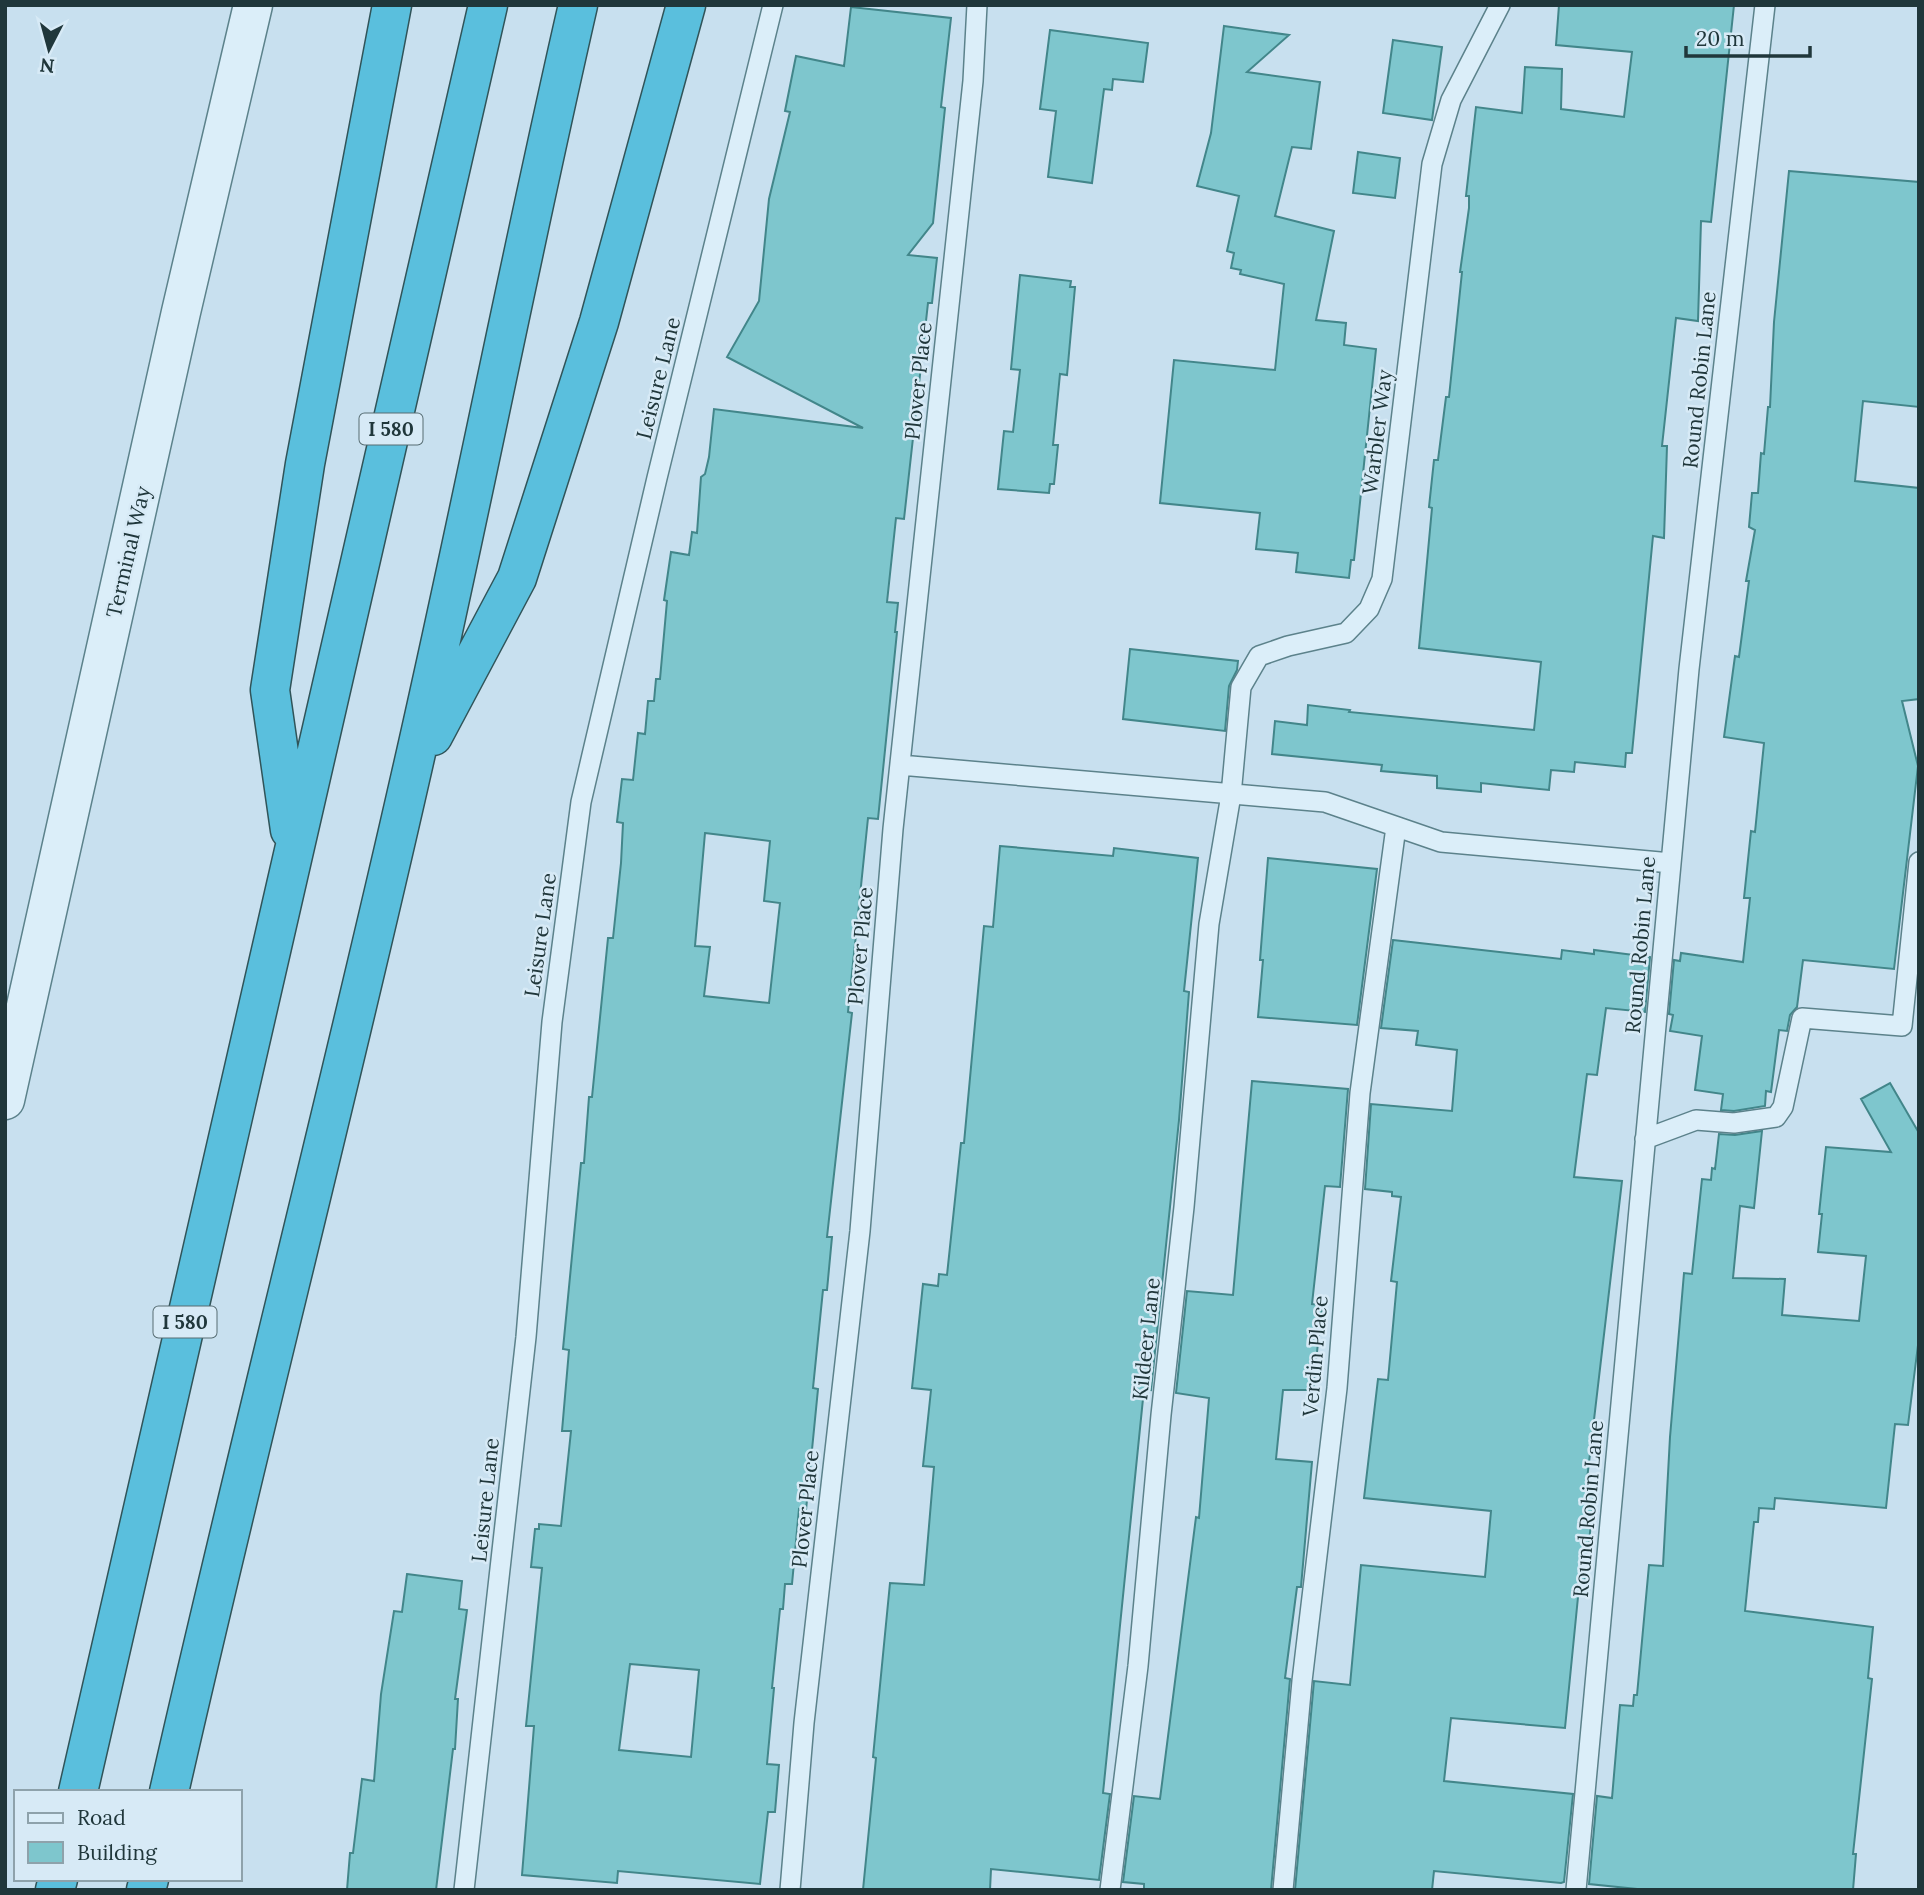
<svg xmlns="http://www.w3.org/2000/svg" width="1924" height="1895" font-family="Lora,serif">
	<style>
		.building { fill: #7ec6cd; stroke: #42868a; stroke-width: 2; fill-rule: evenodd }
		.lines { fill: none; stroke-linecap: round; stroke-linejoin: round }
		.service-casing { stroke: #5c828b; stroke-width: 22 }
		.tertiary-casing { stroke: #5c828b; stroke-width: 41 }
		.motorway-casing { stroke: #305459; stroke-width: 41 }
		.service { stroke: #dbeef9; stroke-width: 19 }
		.tertiary { stroke: #dbeef9; stroke-width: 38 }
		.motorway { stroke: #5abfdd; stroke-width: 38 }
		.labels { text-anchor: middle; dominant-baseline: central; stroke-width: 5; stroke-linejoin: round; paint-order: stroke }
		.shield { fill: #d7eaf6; stroke: #576d73; stroke-width: 2 }
		.shield-label { font-size: 19px; font-weight: bold; fill: #20373b }
		.street-label { font-size: 21px; fill: #20373b; stroke: #d7eaf6 }
	</style>
	<rect width="100%" height="100%" fill="#c8e0ef"/>
	<path class="building" d="M1559 5H1734L1711 222 1701 221 1698 321 1676 318 1662 446H1667L1664 538 1653 536 1632 753H1626L1625 767 1575 762 1574 772 1551 770 1549 790 1481 783V792L1437 788V776L1381 771 1382 765 1272 754 1275 721 1307 725 1308 705 1350 710 1349 712 1534 730 1541 662 1419 648 1432 508 1429 507 1434 460H1438L1446 397H1449L1462 272H1460L1469 208V196H1466L1476 107 1522 113 1525 67 1562 69 1561 109 1624 117 1632 52 1556 45Z
		M851 7 951 18 941 107 945 108 933 223 908 255 937 258 932 303H928L904 519 896 518 887 602 898 603 895 632H897L878 819 868 818 848 1012 852 1013 827 1237H832L827 1290H823L813 1388 818 1389 806 1510 799 1509 792 1584H785L783 1609H780L772 1688H774L767 1764 779 1765 775 1812H768L760 1884 618 1871 617 1883 522 1875 534 1726H526L542 1568 531 1567 535 1529H539V1524L561 1526 571 1431H562L569 1350 563 1349 581 1163H584L589 1097H592L608 938H613L621 863 623 823 617 822 622 779 633 780 638 733 645 734 648 701H654L656 679H660L667 601 664 600 671 552 689 555 692 532 697 533 701 477 705 474 709 457 714 409 863 428 727 357 759 301 769 199 790 112 785 111 796 56 844 66ZM705 833 770 841 764 901 780 903 769 1003 704 996 710 947 695 946ZM630 1664 699 1670 691 1757 619 1750Z
		M1224 26 1289 35 1247 72 1320 82 1311 149 1292 147 1275 216 1334 231 1316 320 1346 323 1344 345 1376 349 1354 560H1351L1349 578 1296 572 1298 553 1256 549 1260 513 1160 503 1174 360 1275 370 1284 284 1240 274 1241 270 1231 268 1234 253 1227 251 1239 196 1197 186 1211 133Z
		M1050 30 1148 43 1143 82 1113 79 1112 90 1104 89 1092 183 1048 177 1056 111 1040 109Z
		M1393 40 1442 47 1432 120 1383 113Z
		M1358 152 1400 158 1395 198 1353 193Z
		M1789 171 1919 182V407L1863 401 1855 481 1919 488V699L1902 701 1918 766 1894 969 1803 960 1797 1007 1790 1015 1787 1031 1779 1030 1771 1092 1766 1091 1765 1106 1734 1111 1721 1110 1723 1094 1695 1090 1702 1036 1670 1031 1673 1015 1669 1014 1674 960 1680 961 1681 953 1743 962 1750 898H1744L1751 831 1755 832 1764 743 1724 737 1735 656 1739 657 1749 581H1746L1755 530 1749 527 1752 493H1758L1761 453 1764 454 1768 407H1770L1774 322Z
		M1020 275 1071 281 1070 287H1075L1067 375 1060 374 1053 445H1058L1054 484H1050L1049 493 998 489 1004 431 1013 432 1020 370 1011 369Z
		M1130 649 1238 661 1237 670 1229 686 1225 731 1123 719Z
		M1000 846 1113 856 1114 848 1198 858 1184 991 1189 992 1179 1120 1151 1390 1144 1389 1103 1793 1110 1794 1099 1880 991 1869 990 1890H863L876 1758 873 1757 890 1583 924 1585 934 1467 923 1466 931 1390 912 1388 923 1284 938 1286 939 1274 947 1275 961 1143H964L984 926 993 927Z
		M1268 858 1377 869 1357 1025 1258 1017 1263 960H1260Z
		M1393 940 1561 959 1562 950 1594 954V950L1650 957 1645 1012 1606 1008 1597 1075 1587 1074 1574 1177 1622 1181 1586 1488H1595L1584 1586 1579 1587 1565 1728 1451 1718 1444 1781 1573 1794 1564 1882 1561 1883 1434 1871 1432 1890H1295L1314 1681 1350 1685 1361 1565 1485 1577 1491 1511 1364 1498 1378 1379 1388 1380 1397 1282 1391 1281 1401 1197 1392 1196V1192L1365 1189 1371 1104 1452 1111 1457 1050 1416 1045 1418 1031 1381 1028Z
		M1252 1081 1348 1089 1340 1187 1325 1186 1312 1304 1322 1305 1313 1390H1283L1276 1459 1312 1462 1301 1587H1297L1285 1678 1290 1679 1271 1890H1144V1884L1123 1882 1134 1796 1160 1799 1196 1517 1199 1518 1209 1398 1176 1393 1187 1291 1233 1295Z
		M1890 1083 1919 1133V1337L1908 1425 1895 1424 1886 1508 1775 1498 1774 1509 1759 1508 1758 1522H1754L1745 1611 1873 1627 1868 1678 1872 1679 1853 1854H1856L1853 1890H1647L1589 1884 1597 1796 1612 1798 1620 1705 1633 1706 1634 1695H1637L1649 1565 1663 1566 1670 1437 1684 1273 1692 1274 1702 1179 1711 1180 1712 1168 1715 1169 1719 1134 1735 1135 1762 1131 1754 1208 1740 1206 1733 1278 1785 1279 1782 1315 1859 1321 1866 1256 1818 1252 1822 1214H1819L1826 1147 1891 1152 1861 1099Z
		M407 1574 462 1581 459 1609 467 1610 455 1699H458L455 1749H453L436 1890H347L350 1853H353L362 1779 374 1781 381 1694 394 1611 402 1612Z"/>
	<g class="lines">
		<g class="service-casing">
			<path id="service" d="M900 765 1325 802 1441 842 1671 863
				M1645 1139 1696 1120 1734 1123 1776 1117 1783 1107 1802 1018 1902 1026 1919 862
				M464 1890 526 1337 552 1022 581 802 657 478 773 5
				M790 1890 804 1723 860 1231 893 829 973 81 977 5
				M1110 1890 1138 1666 1161 1415 1184 1207 1209 924 1231 795 1241 687 1259 656 1288 646 1346 633 1369 609 1382 579 1432 164 1451 100 1500 5
				M1283 1890 1302 1681 1337 1388 1360 1093 1396 827
				M1576 1890 1689 669 1765 5"/>
		</g>
		<g class="tertiary-casing">
			<path id="tertiary" d="M5 1100 181 312 253 5"/>
		</g>
		<g class="motorway-casing">
			<path id="motorway" d="M433 736 517 578 599 322 686 5
				M290 830 270 690 305 464 392 5
				M78 1792 488 5
				M169 1792C246 1453 333 1118 410 779 469 522 519 262 578 5
				M55 1890 58 1879
				M146 1890 149 1879"/>
		</g>
		<use href="#service" class="service"/>
		<use href="#tertiary" class="tertiary"/>
		<use href="#motorway" class="motorway"/>
	</g>
	<g class="labels">
		<g class="shield">
			<rect x="359.5" y="413.5" width="63" height="31" rx="5"/>
			<rect x="153.5" y="1306.5" width="63" height="31" rx="5"/>
		</g>
		<g class="shield-label">
			<text x="391" y="429">I 580</text>
			<text x="185" y="1322">I 580</text>
		</g>
		<g class="street-label">
			<text transform="translate(658 378) rotate(-76)">Leisure Lane</text>
			<text transform="translate(1699 380) rotate(-84)">Round Robin Lane</text>
			<text transform="translate(918 381) rotate(-84)">Plover Place</text>
			<text transform="translate(1377 432) rotate(-83)">Warbler Way</text>
			<text transform="translate(128 552) rotate(-77)">Terminal Way</text>
			<text transform="translate(540 935) rotate(-82)">Leisure Lane</text>
			<text transform="translate(1640 945) rotate(-85)">Round Robin Lane</text>
			<text transform="translate(860 946) rotate(-85)">Plover Place</text>
			<text transform="translate(1146 1339) rotate(-84)">Kildeer Lane</text>
			<text transform="translate(1315 1356) rotate(-85)">Verdin Place</text>
			<text transform="translate(485 1500) rotate(-84)">Leisure Lane</text>
			<text transform="translate(805 1509) rotate(-84)">Plover Place</text>
			<text transform="translate(1588 1509) rotate(-85)">Round Robin Lane</text>
		</g>
	</g>
	<rect width="1924" height="1895" fill="none" stroke="#20373b" stroke-width="14"/>
	<rect x="14" y="1790" width="228" height="91" fill="#d7eaf6" stroke="#8ea2ab" stroke-width="2"/>
	<rect x="28" y="1813" width="35" height="10" fill="#dbeef9" stroke="#8ea2ab" stroke-width="2"/>
	<text x="77" y="1825" font-size="21" fill="#20373b">Road</text>
	<rect x="28" y="1842" width="35" height="21" fill="#7ec6cd" stroke="#8ea2ab" stroke-width="2"/>
	<text x="77" y="1860" font-size="21" fill="#20373b">Building</text>
	<g transform="translate(49 49) rotate(186)" stroke="#d7eaf6" stroke-width="5" paint-order="stroke">
	<path d="M0-5L12 26L0 18L-12 26Z" fill="#20373b"/>
	<text y="-10" font-size="19" font-weight="bold" text-anchor="middle" fill="#20373b">N</text>
	</g>
	<path d="M1686 46v10h124v-10" fill="none" stroke="#20373b" stroke-width="3.5"/>
	<text x="1696" y="46" font-size="21" fill="#20373b" stroke="#d7eaf6" stroke-width="5" paint-order="stroke">20 m</text>
</svg>
